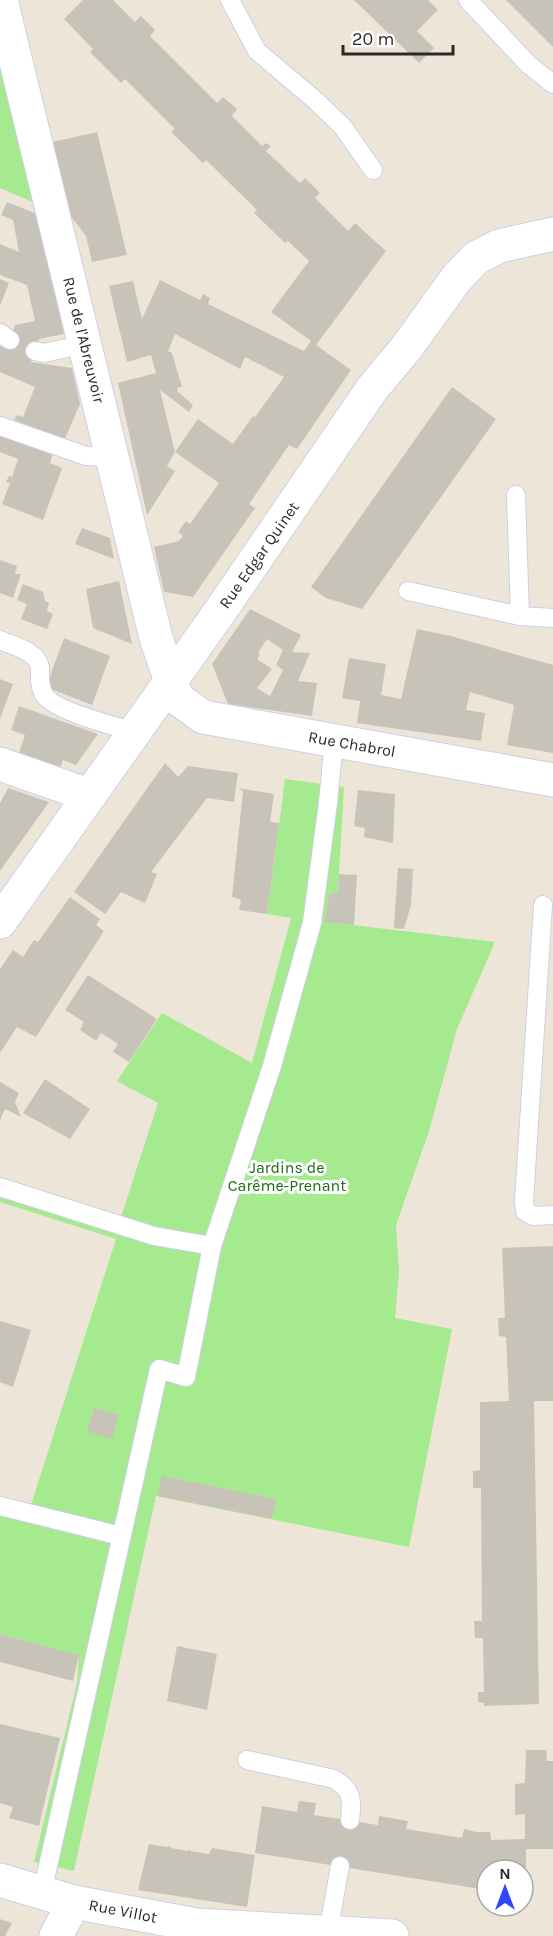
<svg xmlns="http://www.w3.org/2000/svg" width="553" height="1936" font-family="Karla,sans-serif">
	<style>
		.green { fill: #a5ea8e }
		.building { fill: #c8c3b8; fill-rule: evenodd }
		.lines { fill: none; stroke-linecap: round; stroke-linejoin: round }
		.lane-casing { stroke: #cdcfe4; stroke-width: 20 }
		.street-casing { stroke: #cdcfe4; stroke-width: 35 }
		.lane { stroke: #fff; stroke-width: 18 }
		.street { stroke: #fff; stroke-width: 33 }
		.labels { text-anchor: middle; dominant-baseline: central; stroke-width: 6; stroke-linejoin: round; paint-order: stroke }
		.street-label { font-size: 16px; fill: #292929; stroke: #fff }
		.park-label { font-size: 16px; fill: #1c6d11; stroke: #fff }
	</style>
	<rect width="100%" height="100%" fill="#ede6d8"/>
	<path class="green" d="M0 66 35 203 0 188Z
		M285 779 344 787 336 923 495 942 457 1029 429 1131 396 1225 399 1271 395 1318 452 1329 409 1547 156 1496 74 1871 34 1862 77 1683 79 1655 0 1634V1501L30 1508 116 1239 0 1202V1184L120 1220 158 1103 117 1081 162 1013 252 1063 291 918 267 914Z"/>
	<path class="building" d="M83 0H113L135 22 141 16 155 30 150 36 217 103 223 97 237 109 232 116 262 146 266 143 271 146 266 151 300 183 305 178 320 193 315 198 348 231 355 223 386 251 316 345 351 370 297 449 289 445 249 504 255 508 193 597 164 592 154 547 179 541 183 536 178 532 186 521 190 524 219 483 175 452 198 419 233 444 253 416 255 417 284 377 245 357 240 369 175 334 168 351 172 353 182 387H178L177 391 193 405 189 412 160 390 175 452 167 466 175 471 147 515 118 383 156 373 151 355 127 362 109 286 133 281 142 319 160 280 200 300 203 294 210 298 208 304 304 351 311 341 271 312 309 261 288 241 285 243 254 213 257 210 206 160 203 163 171 132 175 129 125 79 121 83 90 52 93 49 64 19Z
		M354 0H428L438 10 417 31 434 48 419 63Z
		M506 0H553V47Z
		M97 132 127 255 92 262 86 236 70 215 52 142Z
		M7 202 37 214 64 334 39 339 31 362 72 368 80 404 64 441 14 420 17 415 23 417 35 387 0 372V346L7 348 15 325 35 321 27 285 0 275V244L19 252 13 220 1 215Z
		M0 279 9 283 0 306Z
		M452 387 496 419 362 609 326 598 311 587Z
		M0 433 53 452 50 463 62 468 43 520 2 504 10 483 6 482 9 476 12 477 18 459 0 452Z
		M82 528 110 538 114 559 75 544Z
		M0 560 17 566 15 574H21L13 598 0 593Z
		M119 581 132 644 93 628 86 589Z
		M23 584 43 592 45 601 49 603 47 611 53 614 47 629 21 619 27 604 17 600Z
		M250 609 301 635 292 652 310 653 298 681 317 683 312 716 228 704 212 664ZM267 639 283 650 276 665 283 670 270 696 257 688 272 669 257 659 260 655 258 653Z
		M417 629 451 636 553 665V753L507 745 514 705 470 692 466 710 485 713 481 741 357 723 360 701 342 698 349 658 386 664 381 695 401 699Z
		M64 638 110 656 92 705 46 687Z
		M0 679 13 684 0 719Z
		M19 706 98 734 76 765 63 760 59 771 18 756 25 735 11 730Z
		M165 763 178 777 188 766 238 773 234 802 207 798 151 872 157 874 145 903 121 892 105 914 74 892Z
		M8 788 49 802 0 871V803Z
		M238 788 274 794 270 822 279 823 267 914 239 910 241 900 232 897 243 791Z
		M358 790 395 794 393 843 364 837 365 828 354 826Z
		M398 868 413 869 411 905 404 929 394 928Z
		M339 874 357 875 354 925 324 922 330 893H338Z
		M70 897 100 919 96 925 104 931 36 1037 17 1027 0 1053V969L13 950 23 957 34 940 38 942Z
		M88 975 157 1019 129 1062 113 1052 118 1044 101 1033 96 1041 80 1030 84 1022 65 1010Z
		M45 1079 90 1109 70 1139 23 1113Z
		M0 1082 19 1093 15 1102 21 1117 5 1109 0 1120Z
		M553 1246V1401H534L539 1704 484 1706V1703L478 1702V1692H484L483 1638H475L474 1621H482L481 1488H473V1471L480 1470V1402L509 1401 506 1337 499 1336 498 1318H505L502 1248Z
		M0 1321 31 1330 13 1387 0 1382Z
		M94 1408 119 1415 112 1439 87 1431Z
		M162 1476 276 1499 272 1519 158 1496Z
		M0 1634 79 1655 73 1681 0 1662Z
		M177 1646 217 1654 207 1710 167 1701Z
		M0 1724 60 1738 39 1826 9 1818 13 1807 0 1803Z
		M526 1750H546L547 1761H553V1849H526V1885H523V1870H487V1890L255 1853 262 1806 297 1812 299 1801 316 1803 314 1815 378 1825 379 1816 408 1821 406 1829 462 1838 464 1829 476 1832H490L491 1840 525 1839V1814L515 1815V1784L525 1783Z
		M149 1844 167 1847 171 1846V1848L188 1851V1849L191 1851 209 1854 212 1848 255 1855 247 1907 138 1890Z
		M0 1919 12 1923 5 1936H0Z"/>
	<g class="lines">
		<g class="lane-casing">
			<path id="lane" d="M230 0 257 51 315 100 343 127 373 170
				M468 0 529 65 553 84
				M0 333 10 340
				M35 351 44 353 85 344
				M0 426 86 456 112 457
				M516 495 520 616
				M408 591 520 616 553 618
				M0 640C13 646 38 651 40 668 40 677 39 686 44 695 55 711 114 726 133 731
				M543 905 524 1201 525 1211 533 1216 553 1215
				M0 1187 154 1236 212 1246
				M0 1506 121 1536
				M247 1760 334 1779C353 1791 352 1799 350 1820
				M42 1893 159 1369 186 1377 212 1246 272 1066 312 923 328 803 334 741
				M328 1933 340 1866"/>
		</g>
		<g class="street-casing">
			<path id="street" d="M1 0 156 638 177 698 203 717 553 780
				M0 764 88 795
				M0 922 221 610 372 389 407 347 456 279 476 258 499 246 553 234
				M0 1880 74 1902 196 1925 392 1936
				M56 1936 74 1902"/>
		</g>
		<use href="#lane" class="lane"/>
		<use href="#street" class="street"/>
	</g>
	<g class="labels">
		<g class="street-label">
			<text transform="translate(84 340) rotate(76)">Rue de l'Abreuvoir</text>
			<text transform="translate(259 555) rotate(-55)">Rue Edgar Quinet</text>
			<text transform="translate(352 744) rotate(10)">Rue Chabrol</text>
			<text transform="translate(123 1911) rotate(11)">Rue Villot</text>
		</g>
		<g class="park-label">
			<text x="287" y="1167">Jardins de<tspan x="287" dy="18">Carême-Prenant</tspan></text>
		</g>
	</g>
	<g transform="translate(505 1888)"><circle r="28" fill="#ffffff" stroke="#a9a9a9" stroke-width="1.5"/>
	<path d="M0-4.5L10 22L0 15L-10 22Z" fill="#3346ff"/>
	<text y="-9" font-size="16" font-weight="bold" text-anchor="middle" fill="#292929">N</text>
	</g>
	<path d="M343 45v9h110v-9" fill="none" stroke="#292929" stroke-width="3"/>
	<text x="352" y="45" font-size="18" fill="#292929" stroke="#ffffff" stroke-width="4.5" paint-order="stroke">20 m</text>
</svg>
